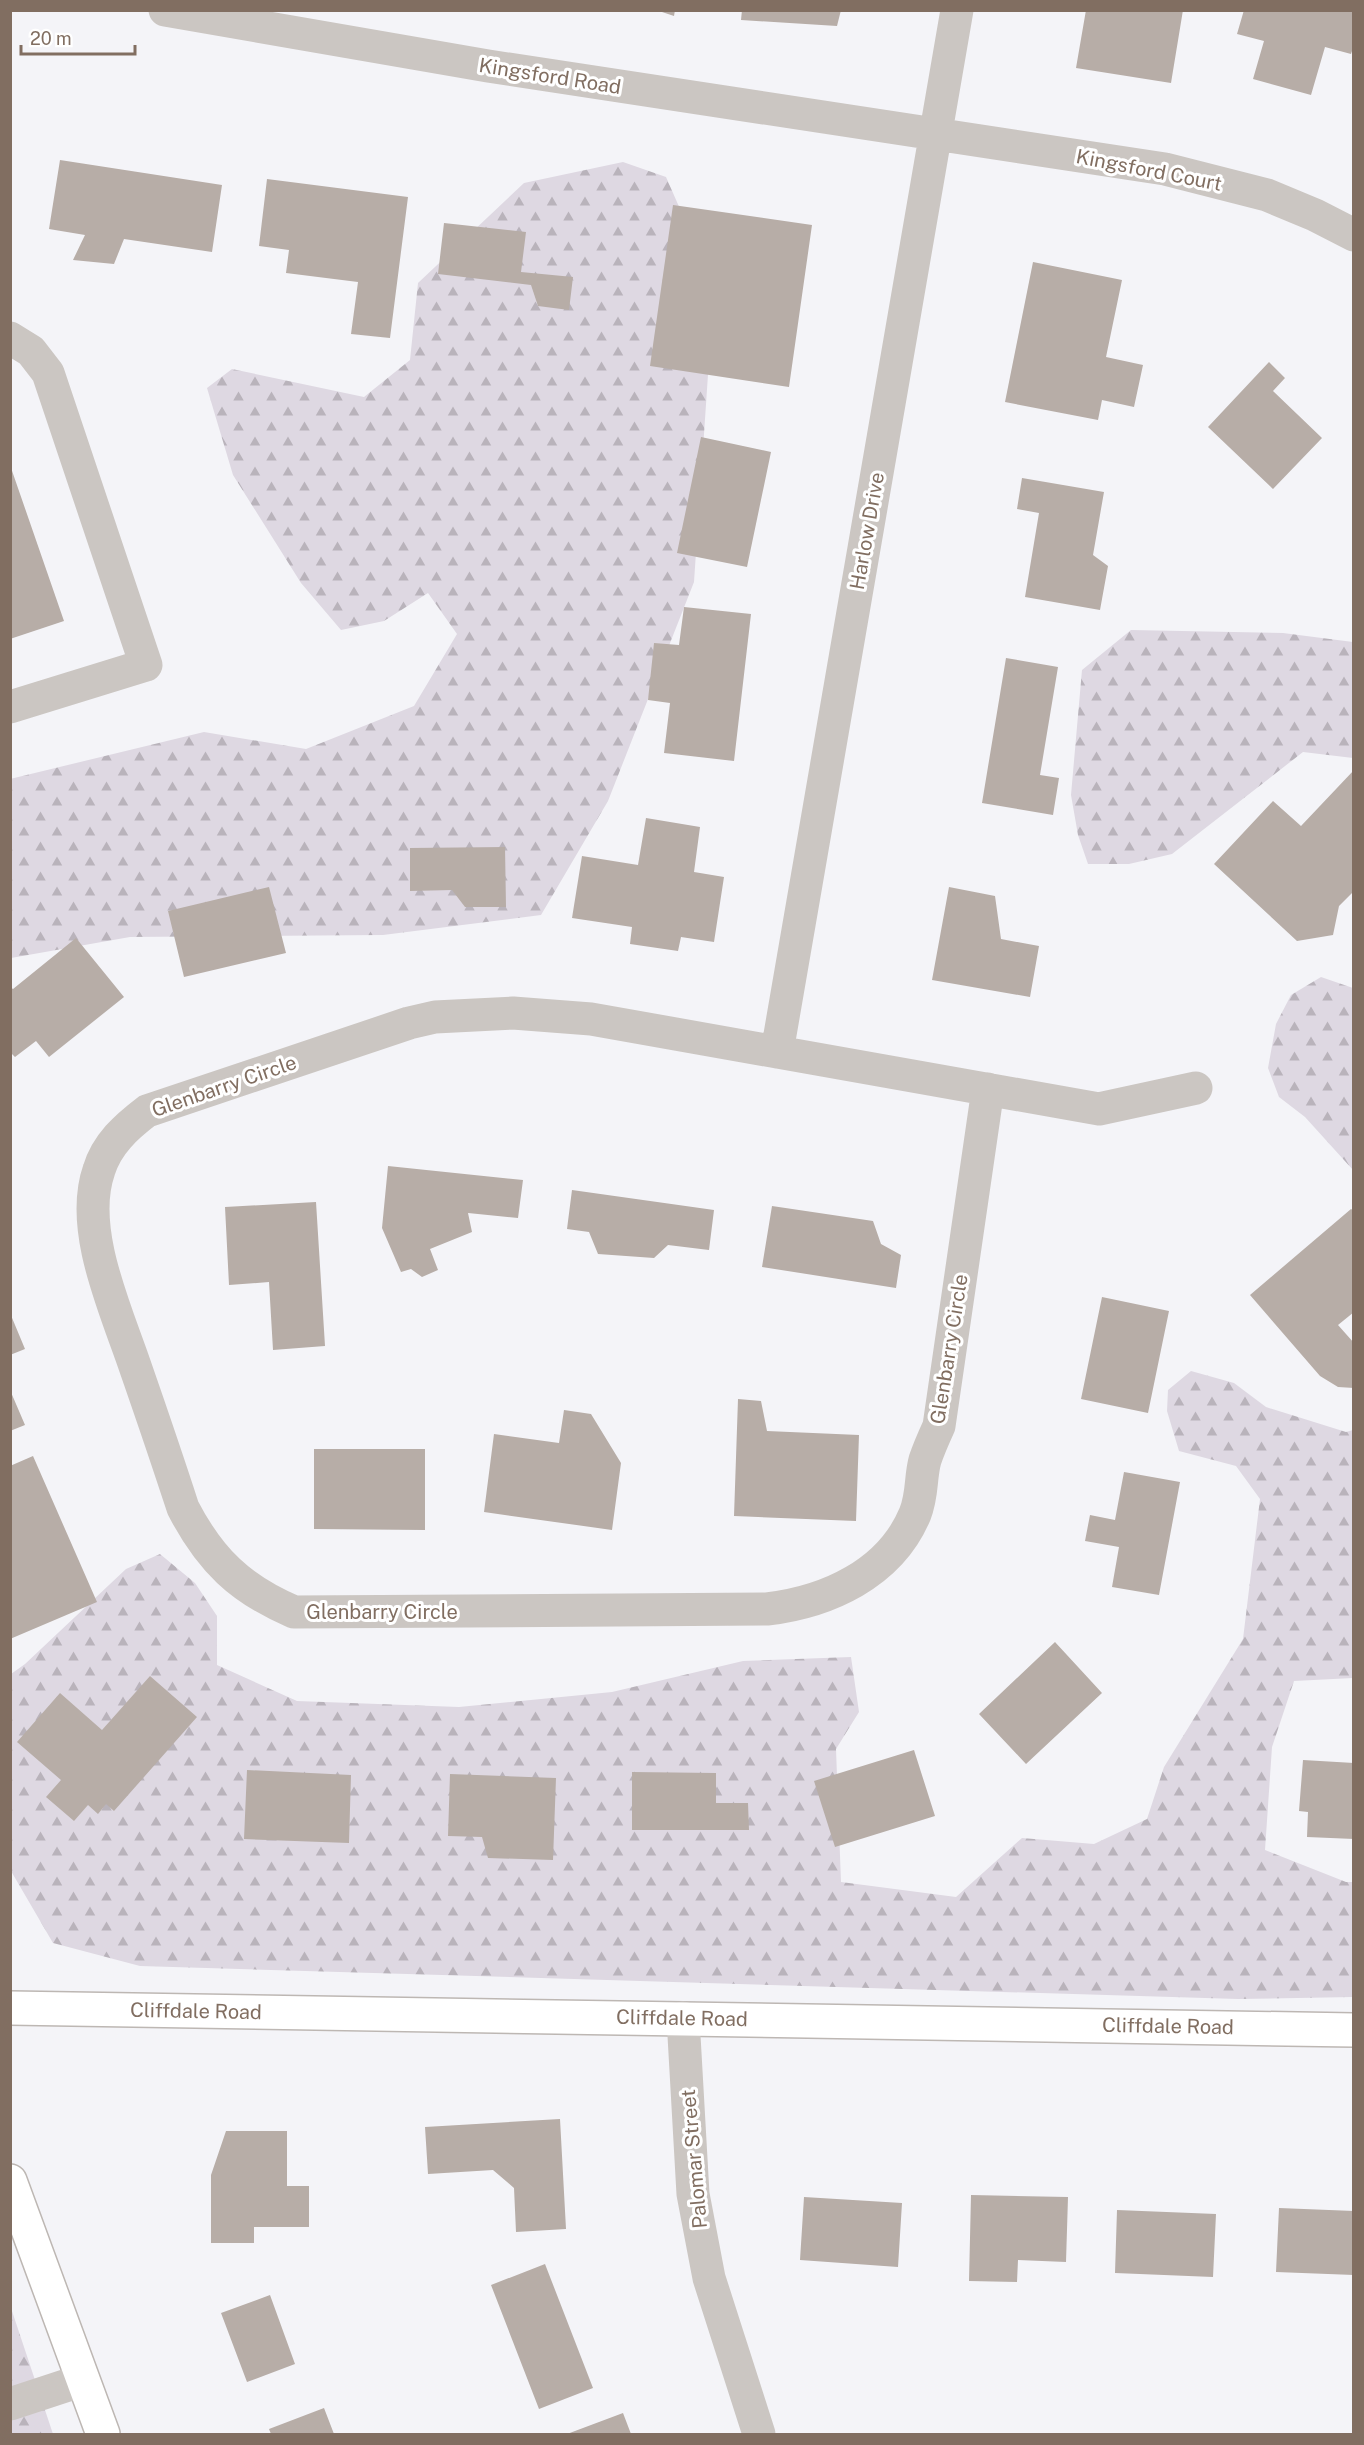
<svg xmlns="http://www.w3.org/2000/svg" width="1364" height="2445" font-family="'Public Sans',sans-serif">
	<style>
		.forest { fill: url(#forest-firs) }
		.building { fill: #b7ada7 }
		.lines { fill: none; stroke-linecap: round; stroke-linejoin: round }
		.major-casing { stroke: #bdb7b3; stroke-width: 36 }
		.minor { stroke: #cbc6c2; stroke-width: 33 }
		.major { stroke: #fff; stroke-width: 33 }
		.labels { text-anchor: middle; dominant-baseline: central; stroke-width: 6; stroke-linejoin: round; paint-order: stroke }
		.street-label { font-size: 20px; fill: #816e61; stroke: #fff }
	</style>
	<defs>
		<pattern id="forest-firs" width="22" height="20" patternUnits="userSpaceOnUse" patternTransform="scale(1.5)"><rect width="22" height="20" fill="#ded8e2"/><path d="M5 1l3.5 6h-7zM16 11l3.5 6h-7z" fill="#b9b3bb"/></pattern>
	</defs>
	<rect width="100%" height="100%" fill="#f4f4f8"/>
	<path class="forest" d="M623 162 666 177 709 275 710 345 694 582 608 801 541 915 383 935 130 937 11 958 10 779 204 732 306 749 414 706 457 634 428 593 384 621 341 630 301 583 233 475 207 388 232 369 364 397 410 360 418 283 524 183Z
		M1131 630 1283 633 1353 642V758L1303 752 1172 854 1129 864H1088L1078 835 1071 795 1082 670Z
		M1321 977 1353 988V1170L1305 1117 1279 1097 1268 1068 1276 1024 1291 995Z
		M1191 1371 1234 1383 1266 1407 1346 1432 1353 1430V1678L1294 1681 1272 1747 1265 1850 1346 1882H1353V1997L1238 1999 140 1966 53 1943 11 1871V1674L25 1664 126 1569 160 1554 195 1583 217 1616V1665L297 1701 459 1707 612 1692 743 1661 851 1657 859 1712 836 1749 841 1882 956 1897 1022 1838 1094 1844 1147 1819 1164 1767 1243 1639 1260 1499 1236 1466 1179 1451 1167 1411 1168 1390Z
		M11 2308 53 2434H11Z"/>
	<path class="building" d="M656 10H675L674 16Z
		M742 10H841L837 26 741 20Z
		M1086 10H1183L1171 83 1076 68Z
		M1244 10H1354V45L1351 54 1325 47 1311 95 1253 79 1264 41 1237 34Z
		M60 160 222 185 212 252 124 239 114 264 73 260 85 235 49 229Z
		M267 179 408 197 390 338 351 334 358 282 286 273 289 250 259 246Z
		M673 205 812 225 789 387 650 366Z
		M444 223 526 232 521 272 573 277 569 310 538 306 531 285 438 274Z
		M1033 262 1122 280 1106 357 1143 365 1134 407 1102 400 1098 420 1005 402Z
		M1269 362 1285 378 1273 391 1322 438 1273 489 1208 427Z
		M701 437 771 452 747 567 677 553Z
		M10 465 64 621 10 639Z
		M1022 478 1104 492 1093 555 1108 566 1100 610 1025 597 1039 513 1017 509Z
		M684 607 751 614 734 761 664 753 670 703 648 700 654 643 679 645Z
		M1006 658 1058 667 1040 775 1059 778 1053 815 982 803Z
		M1354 770V891L1339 906 1333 935 1297 941 1214 864 1273 801 1301 826Z
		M646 818 700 827 694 872 724 877 714 942 681 937 678 951 630 944 632 927 572 918 582 856 638 865Z
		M505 847 506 907H465L452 890 410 891V848Z
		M269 887 286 953 184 977 168 911Z
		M949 887 995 896 1001 939 1039 946 1030 997 932 980Z
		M76 938 124 997 49 1057 36 1041 15 1057 10 1052V987L13 989Z
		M388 1166 523 1180 518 1218 468 1213 472 1232 430 1249 438 1270 422 1277 411 1269 401 1272 382 1228Z
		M572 1190 714 1210 709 1250 668 1245 654 1258 598 1254 589 1232 567 1229Z
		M316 1202 325 1346 273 1350 269 1282 229 1285 225 1207Z
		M772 1206 873 1221 881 1244 901 1255 896 1288 762 1267Z
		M1351 1209 1354 1211V1312L1338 1325 1354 1343V1388L1338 1387 1320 1376 1250 1295Z
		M1102 1297 1169 1311 1148 1413 1081 1399Z
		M10 1313 25 1349 10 1355Z
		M10 1390 25 1425 10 1431Z
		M738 1399 761 1401 767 1431 859 1435 856 1521 734 1516Z
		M564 1410 591 1414 621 1463 612 1530 484 1512 494 1434 559 1443Z
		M314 1449H425V1530L314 1529Z
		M33 1456 97 1602 10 1639V1466Z
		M1124 1472 1180 1482 1159 1595 1112 1587 1119 1547 1085 1541 1090 1515 1115 1520Z
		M1055 1642 1102 1693 1026 1764 979 1714Z
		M150 1676 197 1717 114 1811 106 1804 98 1814 88 1805 74 1821 46 1797 61 1780 17 1742 60 1693 102 1730Z
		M914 1750 935 1816 835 1847 814 1781Z
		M1303 1760 1354 1763V1839L1307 1837 1308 1812 1299 1811Z
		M247 1770 351 1775 349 1843 244 1839Z
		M632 1772 716 1773V1803H748L749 1830H632Z
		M450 1774 556 1778 553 1860 488 1858 482 1837 448 1836Z
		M560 2119 566 2229 516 2232 514 2188 493 2170 428 2174 425 2127Z
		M226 2131H287V2186H309V2227H254V2243H211V2175Z
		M971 2195 1068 2197 1066 2262 1018 2260 1017 2282 969 2281Z
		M804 2197 902 2203 898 2267 800 2260Z
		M1279 2208 1354 2211V2275L1276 2272Z
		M1117 2210 1216 2214 1213 2277 1115 2273Z
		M545 2264 593 2388 539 2409 491 2285Z
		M270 2295 295 2364 247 2382 221 2313Z
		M324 2408 334 2434H271L269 2429Z
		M623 2413 631 2434H567Z"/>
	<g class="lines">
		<g class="major-casing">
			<path id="major" d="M10 2008 1354 2030
				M10 2181 103 2434"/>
		</g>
		<path class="minor" d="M165 10 488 66 1165 169 1267 195 1315 215 1354 235
			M10 338 31 351 48 373 146 665 10 707
			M777 1052 957 10
			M988 1089 939 1426C934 1437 929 1448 925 1460 920 1478 923 1494 915 1514 890 1574 827 1602 767 1609L294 1612C240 1589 210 1560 183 1508 168 1462 152 1415 136 1369 117 1312 78 1230 99 1170 107 1144 126 1127 147 1111L409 1023 435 1017 513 1013 591 1019 1099 1109 1196 1088
			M683 2018 693 2194 709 2278 759 2434
			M10 2404 83 2380"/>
		<use href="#major" class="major"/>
	</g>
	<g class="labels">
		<g class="street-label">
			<text transform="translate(550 76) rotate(9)">Kingsford Road</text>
			<text transform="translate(1149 170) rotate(11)">Kingsford Court</text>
			<text transform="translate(867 531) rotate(-80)">Harlow Drive</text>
			<text transform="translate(224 1086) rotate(-19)">Glenbarry Circle</text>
			<text transform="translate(949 1349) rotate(-81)">Glenbarry Circle</text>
			<text x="382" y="1612">Glenbarry Circle</text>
			<text transform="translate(196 2011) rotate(1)">Cliffdale Road</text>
			<text transform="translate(682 2018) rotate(1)">Cliffdale Road</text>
			<text transform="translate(1168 2026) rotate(1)">Cliffdale Road</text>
			<text transform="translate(694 2159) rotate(-95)">Palomar Street</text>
		</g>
	</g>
	<rect width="1364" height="2445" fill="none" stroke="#816e61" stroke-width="24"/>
	<path d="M21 45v9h114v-9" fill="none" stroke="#816e61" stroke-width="3"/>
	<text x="30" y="45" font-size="18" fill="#816e61" stroke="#ffffff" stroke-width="4.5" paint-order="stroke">20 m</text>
</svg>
